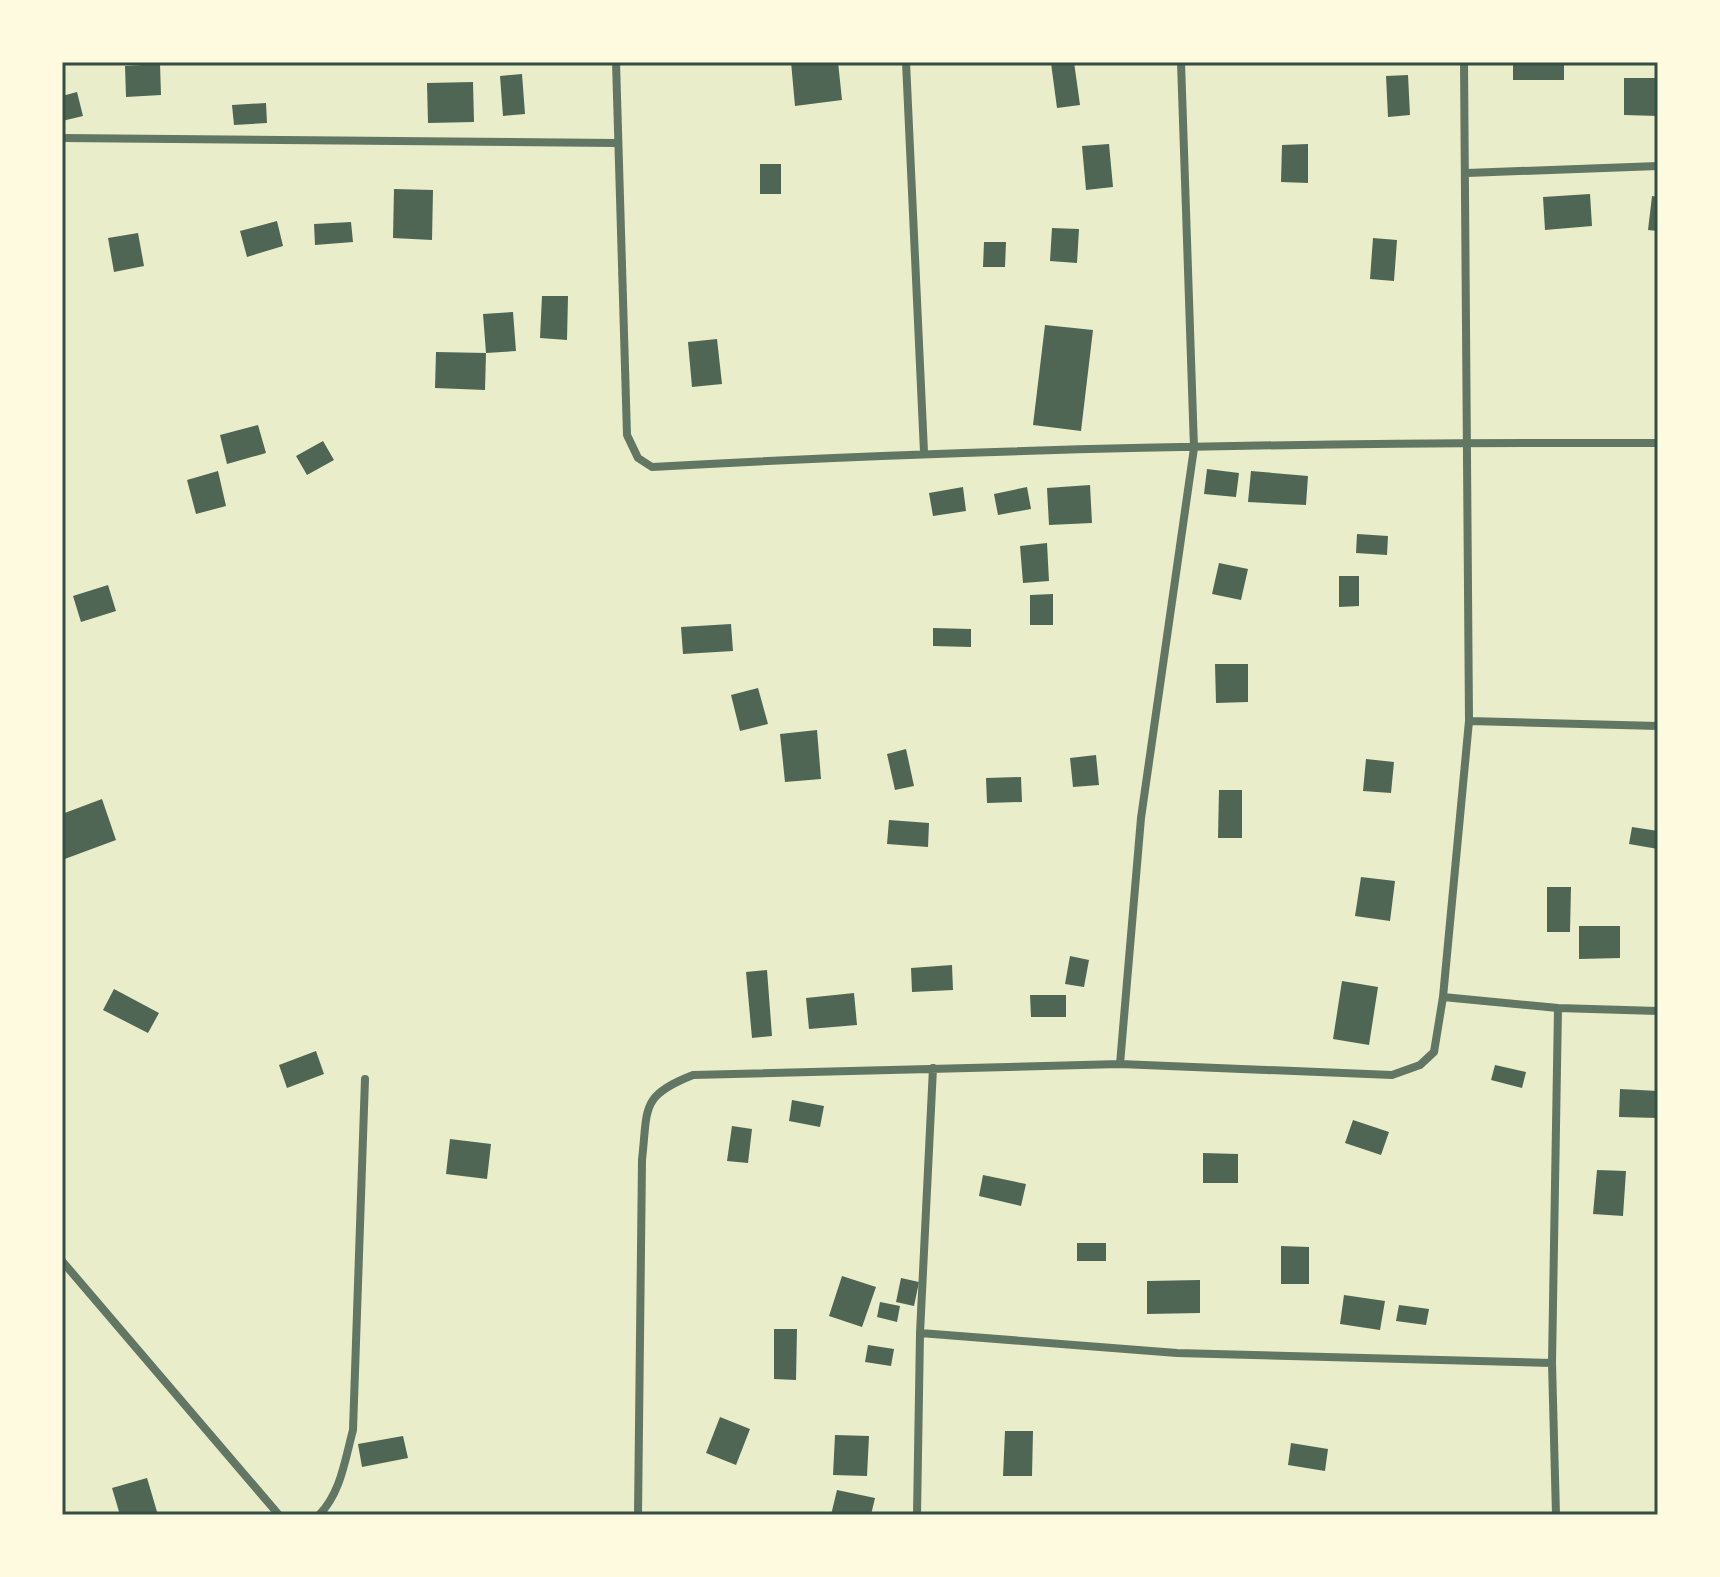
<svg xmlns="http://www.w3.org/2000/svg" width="1720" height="1577" font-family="'Exo 2',sans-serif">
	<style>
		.building { fill: #4f6655 }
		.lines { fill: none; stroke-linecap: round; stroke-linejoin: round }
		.minor { stroke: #617663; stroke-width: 8 }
		.neatline { fill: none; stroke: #344e41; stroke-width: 3 }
	</style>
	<rect width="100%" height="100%" fill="#e9edc9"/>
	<path class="building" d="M791 62H838L842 100 795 106Z
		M1074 62 1080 105 1057 108 1051 63Z
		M1513 62H1564V80H1513Z
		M160 64 161 95 126 97 125 66Z
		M522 74 525 114 503 116 500 76Z
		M1408 75 1410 115 1388 117 1386 76Z
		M1624 78H1658V116L1624 115Z
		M473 82 474 122 428 123 427 83Z
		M77 92 83 116 62 121V96Z
		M266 103 267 123 234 125 232 105Z
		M1109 144 1113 187 1086 190 1082 146Z
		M1308 144V183L1281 182 1282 145Z
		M760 164H781V194H760Z
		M394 189 433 190 432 240 393 238Z
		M1590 194 1592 226 1545 230 1543 197Z
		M1652 196 1658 197V231L1648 230Z
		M277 221 283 246 247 257 240 231Z
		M351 222 353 242 315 245 314 224Z
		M1052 228 1079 229 1077 263 1050 261Z
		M138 233 144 266 114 272 108 238Z
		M1373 238 1397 240 1394 281 1370 279Z
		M984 242H1006L1005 267H983Z
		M542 296H568L567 340 540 338Z
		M513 312 516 351 486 353 483 314Z
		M1045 325 1093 330 1081 431 1033 425Z
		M717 339 722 384 692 387 688 342Z
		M436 352 486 353 485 390 435 388Z
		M258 425 266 453 227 464 220 435Z
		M323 441 334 460 307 475 296 456Z
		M1207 469 1239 473 1236 497 1204 494Z
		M218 471 226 506 196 514 187 480Z
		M1251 471 1308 476 1306 505 1248 502Z
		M1090 485 1092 523 1049 525 1047 488Z
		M963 487 966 511 933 516 929 493Z
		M1027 487 1031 509 998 515 994 494Z
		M1357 534 1388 536 1387 555 1356 553Z
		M1047 543 1049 581 1023 583 1020 546Z
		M1219 563 1248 569 1241 600 1212 594Z
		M1339 576H1359V606L1339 607Z
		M108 585 116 611 81 622 73 596Z
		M1053 594V625H1030V595Z
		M731 624 733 651 683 654 681 627Z
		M933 628 971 629V647L933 646Z
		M1215 664H1248V702L1216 703Z
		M758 688 768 724 740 731 731 695Z
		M817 730 821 779 785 782 780 734Z
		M906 749 914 786 895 790 887 754Z
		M1096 755 1099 785 1073 787 1070 758Z
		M1366 759 1394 762 1391 793 1363 791Z
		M1021 777 1022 802 987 803 986 778Z
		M1219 790H1242V838H1218Z
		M102 799 116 840 62 860V814Z
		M889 820 929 823 928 847 887 844Z
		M1632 827 1658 831V849L1629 844Z
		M1361 877 1395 881 1390 921 1355 916Z
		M1547 887H1571L1570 932H1547Z
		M1579 926H1620V958L1579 959Z
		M1070 956 1089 960 1084 987 1065 984Z
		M952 965 953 990 912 992 911 968Z
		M767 970 772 1036 752 1038 746 972Z
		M1342 981 1378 987 1369 1045 1333 1039Z
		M114 989 159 1013 148 1033 103 1010Z
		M854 993 857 1025 809 1029 806 998Z
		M1030 995H1066V1017H1031Z
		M316 1051 324 1074 287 1088 279 1065Z
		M1495 1065 1526 1072 1522 1088 1491 1080Z
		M1620 1089 1658 1091V1118L1619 1117Z
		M792 1100 824 1106 820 1127 789 1121Z
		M1353 1120 1389 1132 1381 1155 1345 1143Z
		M732 1126 752 1129 748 1163 727 1161Z
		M450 1139 491 1144 487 1179 446 1174Z
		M1203 1153 1238 1154V1183H1203Z
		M1597 1170 1626 1171 1623 1216 1593 1214Z
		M983 1175 1026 1184 1021 1206 979 1196Z
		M1077 1243H1106V1261H1077Z
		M1281 1246 1309 1247V1284H1281Z
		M842 1276 876 1287 862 1327 829 1316Z
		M901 1278 919 1282 914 1306 896 1302Z
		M1200 1280V1313L1147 1314V1281Z
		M1344 1295 1385 1301 1380 1330 1340 1324Z
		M880 1302 900 1306 897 1322 877 1317Z
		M1399 1305 1429 1309 1426 1325 1396 1321Z
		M774 1329H797L796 1380 774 1379Z
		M868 1345 894 1349 891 1366 865 1362Z
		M720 1417 750 1429 736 1465 706 1453Z
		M1005 1431H1033L1032 1476H1003Z
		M835 1435 869 1436 867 1476 833 1475Z
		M403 1436 408 1458 362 1467 358 1444Z
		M1291 1443 1328 1449 1325 1471 1288 1465Z
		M147 1478 158 1515H120L112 1488Z
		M837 1490 875 1498 871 1515H831Z"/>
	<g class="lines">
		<path class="minor" d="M616 62 627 435 638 458 652 467C987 448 1323 442 1658 443
			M906 62 924 452
			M62 138 616 143
			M1467 173 1658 166
			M1469 721 1658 726
			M1443 997 1558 1008 1658 1011
			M1120 1064 1141 818 1194 448 1181 62
			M62 1261 279 1515
			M920 1333 1177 1353 1552 1363
			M319 1515C341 1493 345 1459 353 1430L365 1079
			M638 1515 642 1160C648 1107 640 1096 693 1075L1120 1064 1392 1075 1420 1065 1434 1052 1443 997 1469 721 1464 62
			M917 1515 920 1333 933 1068
			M1556 1515 1552 1363 1558 1008"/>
	</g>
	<rect width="1720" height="1577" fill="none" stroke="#fefae0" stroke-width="128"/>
	<rect x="64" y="64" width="1592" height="1449" class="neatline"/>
</svg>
